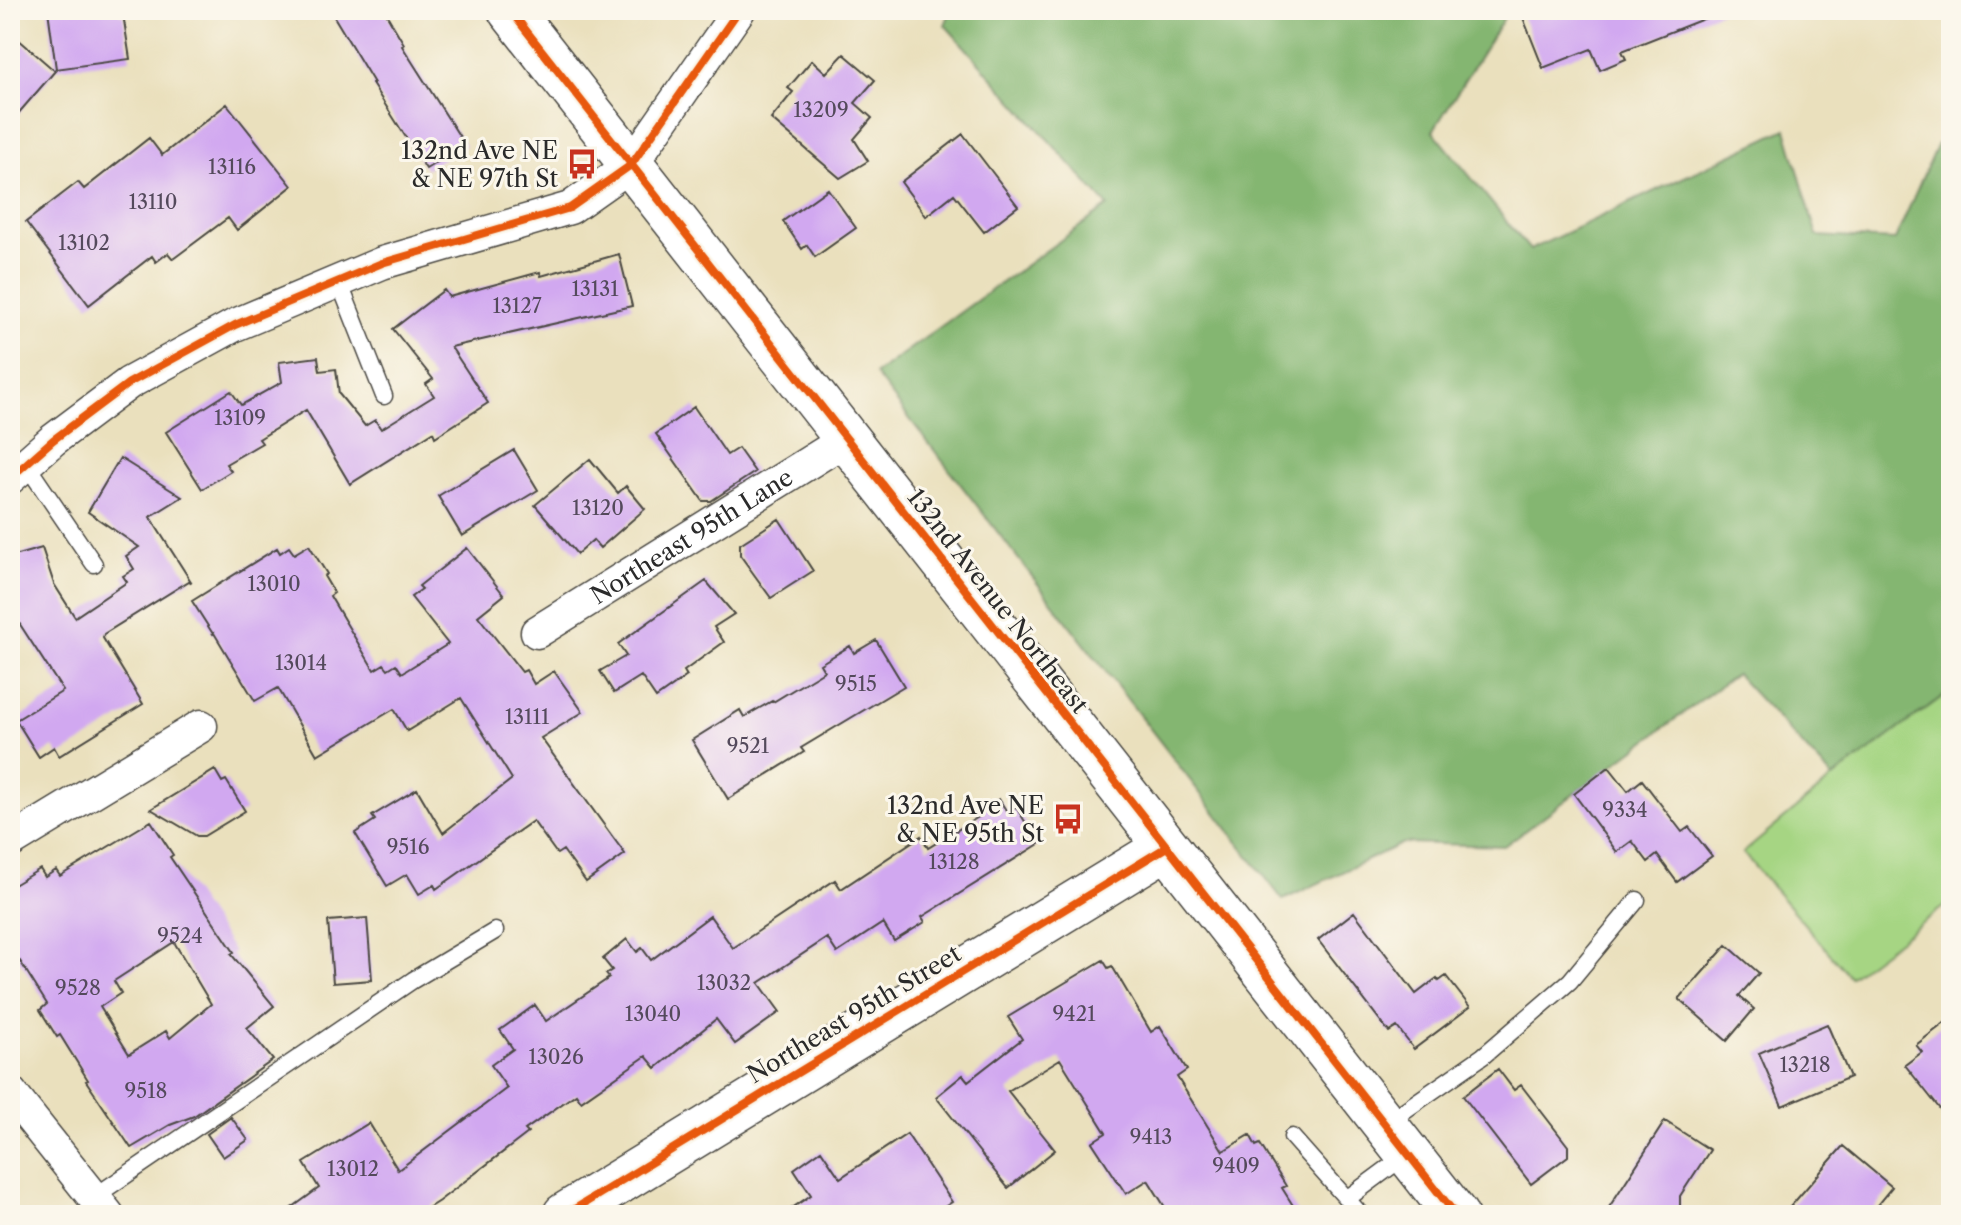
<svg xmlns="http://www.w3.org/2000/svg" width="1961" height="1225" font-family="'Libre Caslon Text',serif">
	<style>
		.green { fill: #a6d583; stroke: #688057; stroke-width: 2 }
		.forest { fill: #84b671; stroke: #58704e; stroke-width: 2 }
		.building { fill: #d1a8f0; fill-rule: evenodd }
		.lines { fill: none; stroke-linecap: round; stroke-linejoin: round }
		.lane-casing { stroke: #484641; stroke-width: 19 }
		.street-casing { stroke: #484641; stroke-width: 35 }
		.secondary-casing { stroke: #484641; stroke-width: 47 }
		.lane { stroke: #fff; stroke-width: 16 }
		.street { stroke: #fff; stroke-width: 32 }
		.secondary { stroke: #fff; stroke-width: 44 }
		.cycleway-casing { stroke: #fbf7ec; stroke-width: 13 }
		.cycleway { stroke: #e8590c; stroke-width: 8 }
		.labels { text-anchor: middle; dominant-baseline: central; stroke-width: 6; stroke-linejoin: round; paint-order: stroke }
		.number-label { font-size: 20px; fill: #544a5c }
		.poi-label { font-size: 24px; fill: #2b2b2b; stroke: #fbf7ec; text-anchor: end }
		.street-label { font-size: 24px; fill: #2b2b2b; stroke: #fbf7ec }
	</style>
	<rect width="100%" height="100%" fill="#fbf7ec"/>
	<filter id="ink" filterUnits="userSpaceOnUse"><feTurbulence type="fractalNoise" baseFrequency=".0125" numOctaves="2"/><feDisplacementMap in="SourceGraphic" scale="16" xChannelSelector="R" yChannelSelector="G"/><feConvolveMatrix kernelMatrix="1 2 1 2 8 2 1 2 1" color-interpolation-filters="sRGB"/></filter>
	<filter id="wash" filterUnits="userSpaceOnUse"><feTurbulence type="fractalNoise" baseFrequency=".006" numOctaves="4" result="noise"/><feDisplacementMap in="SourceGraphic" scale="32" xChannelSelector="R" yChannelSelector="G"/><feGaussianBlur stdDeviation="1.8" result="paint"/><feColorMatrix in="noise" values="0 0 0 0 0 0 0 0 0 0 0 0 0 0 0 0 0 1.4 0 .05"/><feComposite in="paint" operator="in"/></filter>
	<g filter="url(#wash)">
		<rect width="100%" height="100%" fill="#eae0bd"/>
		<path class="green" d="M1951 690V901L1850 977 1743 853 1833 778Z"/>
		<path class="forest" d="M951 10H1509L1433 131 1530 250 1786 129 1817 236 1895 240 1937 144 1951 143V690L1833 778 1736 674 1504 846 1403 843 1283 900 875 374 1108 206 945 25Z"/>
		<g id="blocks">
			<path class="building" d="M48 10H118L119 14H123L130 59 56 69Z
				M330 10H384L404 44 402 46 465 145 426 169 372 84 374 83Z
				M1520 10H1721V12L1622 51 1626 59 1600 70 1591 49 1543 68Z
				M10 32 55 71 10 123Z
				M844 54 875 80 855 103 872 118 854 139 868 161 840 178 771 119 793 92 788 88 812 60 826 73Z
				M227 104 292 186 237 230 228 218 173 259 168 253 156 262 152 256 89 305 26 222 78 182 84 189 149 138 162 155Z
				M963 134 1018 206 984 232 954 194 926 216 901 182Z
				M828 189 856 228 815 257 807 245 802 249 783 221Z
				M619 254 632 306 451 347 488 403 435 437 433 432 350 484 306 410 259 439 262 443 226 464 231 471 202 489 166 432 231 391 241 405 282 382 279 362 318 357 320 371 336 369 339 394 365 426 375 420 381 429 434 396 426 384 433 379 393 329 444 290 449 297 540 272 541 276Z
				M694 407 727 455 738 448 755 472 711 501H703L656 434Z
				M514 450 538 490 462 536 438 496Z
				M120 458 182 497 150 517 192 583 189 581 104 634 103 638 143 704 59 756 54 747 39 757 16 720 63 691 10 609V557L42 548 54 584 75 617 127 582 123 576 134 569 126 556 139 547 88 512Z
				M590 459 618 493 626 486 645 509 600 548 593 540 577 554 535 505Z
				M779 519 813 571 771 598 740 555V544Z
				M309 545 327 574 324 576 334 593 330 596 374 670 384 664 388 669 396 664 402 673 448 644 411 597 422 589 419 586 467 548 504 595 478 616 522 672 526 670 534 684 554 671 583 712 541 738 625 854 586 882 563 850 557 854 533 821 436 889 434 885 419 894 407 874 387 886 355 833 375 820 372 816 417 789 443 833 512 779 461 698 407 731 394 709 317 755 278 688 255 701 214 633 213 634 192 601 277 548 280 553 289 547 294 554Z
				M706 581 734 614 714 627 724 642 684 671 687 676 656 698 641 676 614 693 600 671 626 656 618 644Z
				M876 640 904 686 801 748 804 752 728 799 692 740 740 710 744 717 772 701 773 702 824 671 820 664 850 646 854 653Z
				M1609 767 1628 791 1642 780 1682 832 1689 827 1712 856 1677 882 1657 855 1648 862 1632 841 1617 852 1574 794Z
				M215 770 222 782 226 780 245 811 204 836H197L151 809Z
				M999 799 1007 812 1016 807 1039 844 922 917 925 922 894 941 883 923 837 953 827 938 759 983 780 1012 735 1044 716 1019 656 1068 646 1056 581 1101 576 1094 525 1130 528 1133 439 1201 417 1215H282L319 1188 304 1163 369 1123 398 1170 507 1088 491 1065 513 1049 500 1030 535 1005 546 1021 609 978 606 974 612 970 603 959 627 939 637 952 642 948 651 960 710 916 733 948 835 880 841 889 921 836 928 848 980 816 977 813Z
				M151 821 173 855 170 857 234 952 231 954 274 1006 247 1028 273 1060 194 1116 170 1125 131 1148 86 1081 88 1080 60 1035 57 1037 40 1010 47 1004 20 961 10 967V887L40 869 45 877 56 870 60 876ZM174 942 211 1004 170 1038 166 1031 129 1054 100 1007 121 993 114 981Z
				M1354 912 1416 994 1437 978 1439 981 1446 976 1470 1007 1414 1049 1397 1027 1389 1032 1318 940Z
				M367 918 372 980 333 983 328 921Z
				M1727 945 1759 973 1739 996 1754 1009 1727 1041 1679 999Z
				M1103 960 1108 968 1112 966 1151 1032 1160 1026 1187 1070 1177 1077 1223 1151 1250 1135 1256 1146 1260 1144 1286 1186 1282 1188 1299 1215H1170L1148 1180 1126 1194 1092 1142 1106 1133 1060 1059 1008 1091 1055 1150 1008 1188 936 1097 963 1075 968 1081 1022 1039 1008 1017Z
				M1951 1018V1123L1905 1065 1922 1052 1916 1045Z
				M1827 1024 1850 1077 1782 1106 1759 1053Z
				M1498 1069 1514 1090 1521 1085 1568 1146V1156L1531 1184 1463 1096Z
				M231 1117 248 1140 223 1157 207 1134Z
				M1665 1121 1710 1150 1680 1196V1215H1604Z
				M907 1134 952 1202 932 1215H782L811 1195 794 1169 821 1150 840 1178Z
				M1843 1146 1892 1187 1869 1215H1783Z"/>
		</g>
	</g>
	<g filter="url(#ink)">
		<use href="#blocks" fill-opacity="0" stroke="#484641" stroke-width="2"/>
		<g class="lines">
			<g class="lane-casing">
				<path id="lane" d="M339 282 384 396
					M26 464 94 564
					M1385 1124 1483 1056 1570 981 1637 900
					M1292 1137 1361 1215
					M94 1197 413 980 495 931
					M1348 1198 1406 1155"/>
			</g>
			<g class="street-casing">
				<g id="street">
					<path d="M10 478 53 440 129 383 235 325 382 263 570 208 631 165 739 10"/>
					<path id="s1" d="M537 632 845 440"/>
					<path d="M10 842 201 726"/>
					<path d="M10 1092 108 1215"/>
				</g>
			</g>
			<g class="secondary-casing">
				<path id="secondary" d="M510 10 1456 1215
					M565 1215 1165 848"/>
			</g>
			<use href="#lane" class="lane"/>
			<use href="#street" class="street"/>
			<use href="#secondary" class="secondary"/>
			<g class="cycleway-casing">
				<path id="cycleway" d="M510 10 1456 1215
					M10 478 53 440 129 383 235 325 382 263 570 208 631 165 739 10
					M565 1215 1165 848"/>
			</g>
			<use href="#cycleway" class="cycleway"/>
		</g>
	</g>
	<defs>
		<g id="bus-bare" transform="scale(2.4)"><path d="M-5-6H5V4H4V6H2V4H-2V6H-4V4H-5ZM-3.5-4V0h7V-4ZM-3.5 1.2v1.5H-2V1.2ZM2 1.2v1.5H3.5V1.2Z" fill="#c8321e" stroke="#fbf7ec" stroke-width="2.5" paint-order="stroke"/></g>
	</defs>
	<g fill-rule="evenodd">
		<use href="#bus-bare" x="582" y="164"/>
		<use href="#bus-bare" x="1068" y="819"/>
	</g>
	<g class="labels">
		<g class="number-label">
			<text x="821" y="110">13209</text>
			<text x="232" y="167">13116</text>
			<text x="153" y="202">13110</text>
			<text x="84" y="243">13102</text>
			<text x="595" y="289">13131</text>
			<text x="517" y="306">13127</text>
			<text x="240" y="418">13109</text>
			<text x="598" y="508">13120</text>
			<text x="274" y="584">13010</text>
			<text x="301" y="663">13014</text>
			<text x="856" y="684">9515</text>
			<text x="527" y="717">13111</text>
			<text x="748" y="746">9521</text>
			<text x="1625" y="810">9334</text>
			<text x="408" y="847">9516</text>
			<text x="954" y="862">13128</text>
			<text x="180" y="936">9524</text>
			<text x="724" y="983">13032</text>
			<text x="78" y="988">9528</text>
			<text x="653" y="1014">13040</text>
			<text x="1074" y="1014">9421</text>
			<text x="556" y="1057">13026</text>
			<text x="1805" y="1065">13218</text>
			<text x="146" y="1091">9518</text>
			<text x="1151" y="1137">9413</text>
			<text x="1236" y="1166">9409</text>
			<text x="353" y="1169">13012</text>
		</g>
		<g class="poi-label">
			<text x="558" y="150">132nd Ave NE<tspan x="558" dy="28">&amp; NE 97th St</tspan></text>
			<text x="1044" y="805">132nd Ave NE<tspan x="1044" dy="28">&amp; NE 95th St</tspan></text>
		</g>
		<g class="street-label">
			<text stroke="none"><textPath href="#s1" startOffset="182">Northeast 95th Lane</textPath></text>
			<text transform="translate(998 601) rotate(52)">132nd Avenue Northeast</text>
			<text transform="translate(854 1014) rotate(-31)">Northeast 95th Street</text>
		</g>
	</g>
	<rect width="1961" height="1225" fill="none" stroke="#fbf7ec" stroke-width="40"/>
</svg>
